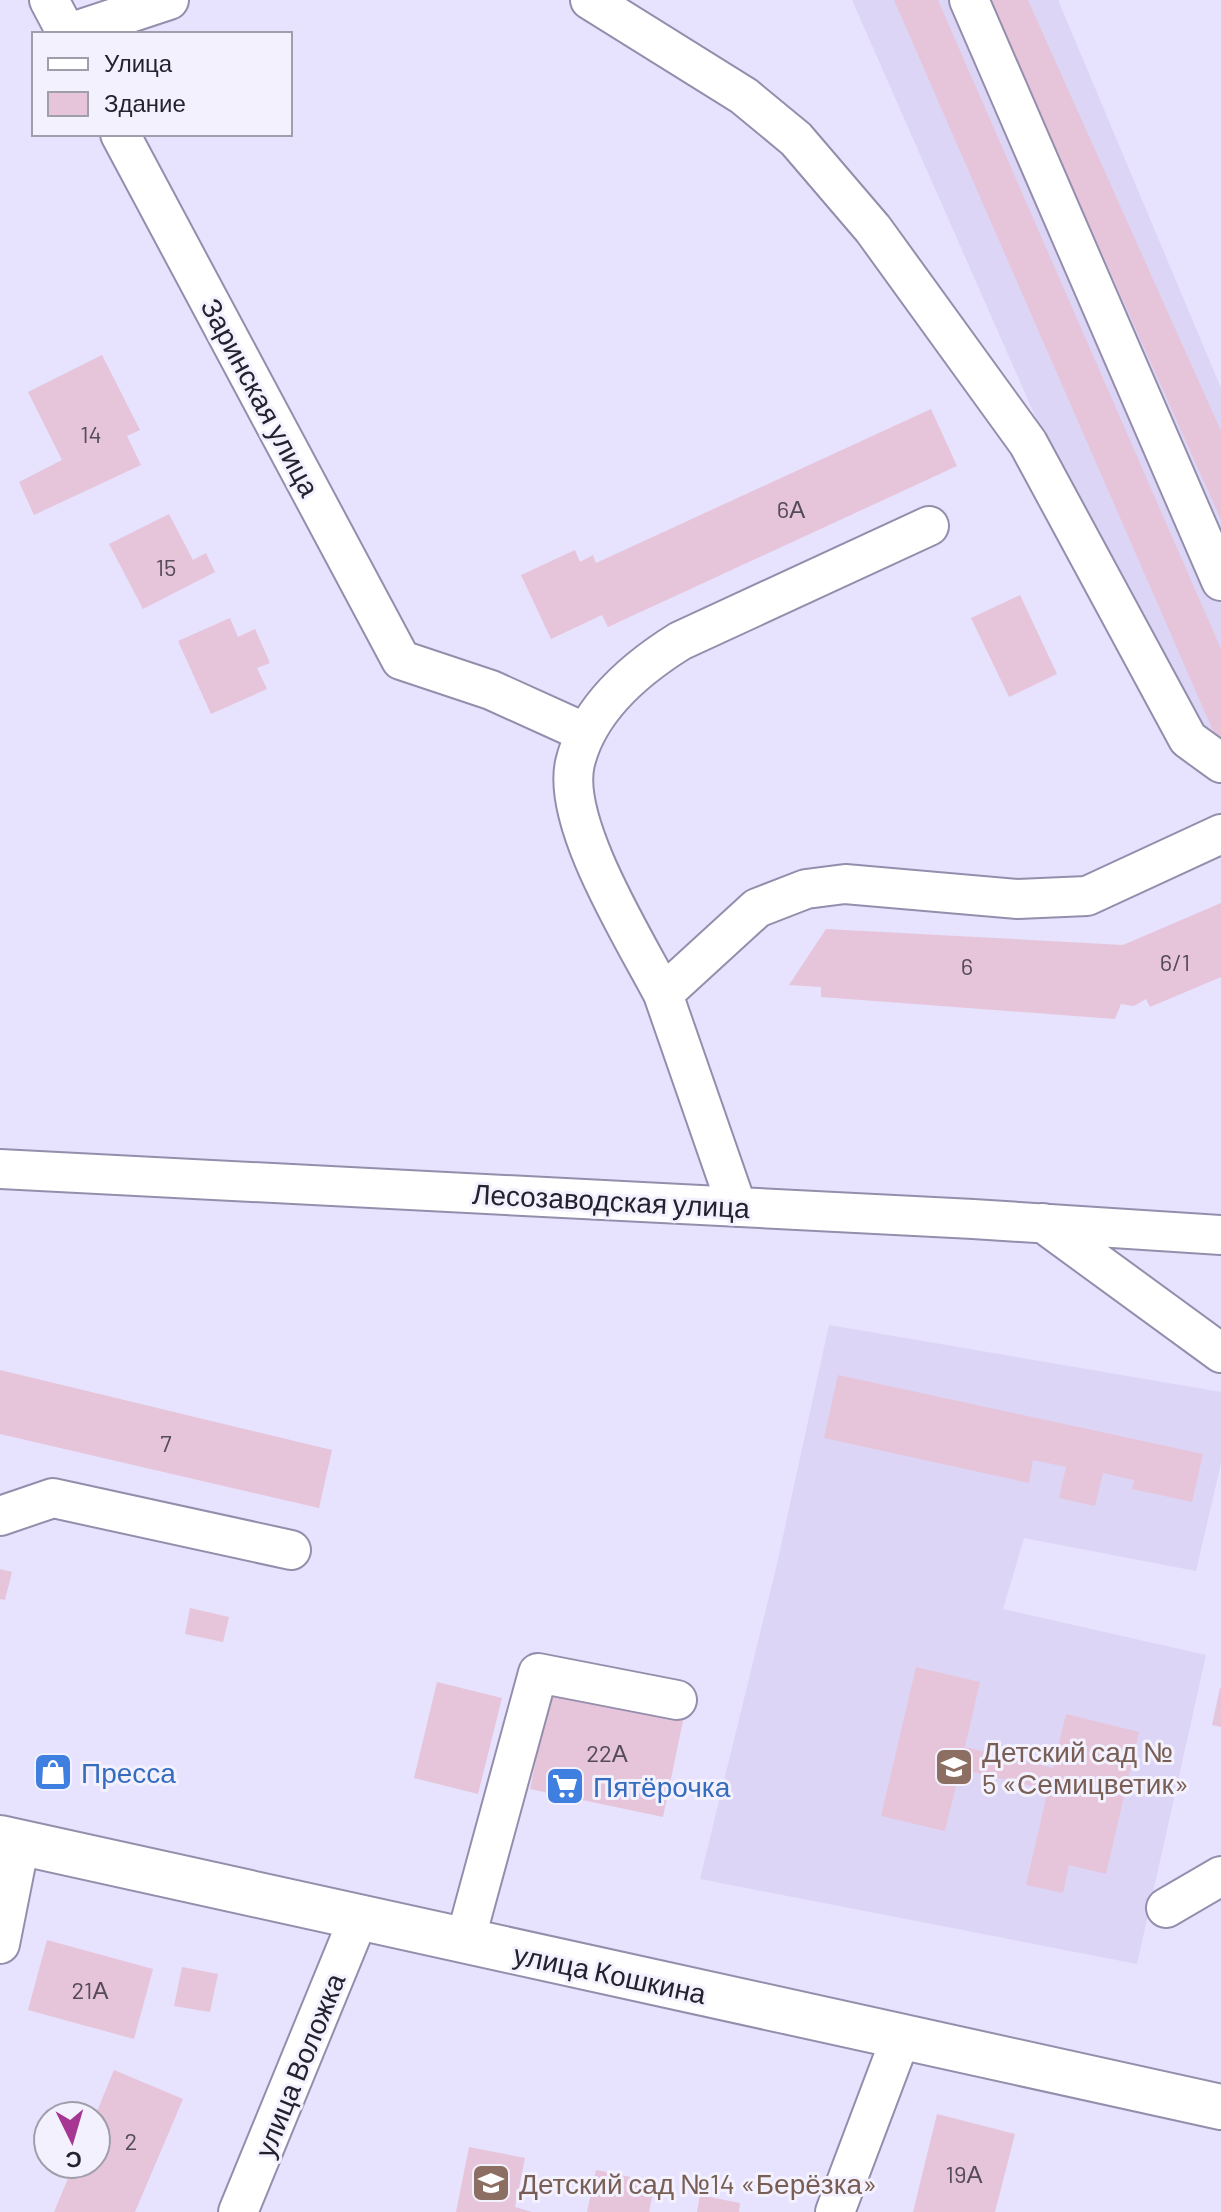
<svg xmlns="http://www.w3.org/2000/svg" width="1221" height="2212" font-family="Barlow,sans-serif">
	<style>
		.built { fill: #dcd5f6 }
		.building { fill: #e6c5da }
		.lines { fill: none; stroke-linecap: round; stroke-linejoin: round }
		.minor-casing { stroke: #948eac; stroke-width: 42 }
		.major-casing { stroke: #948eac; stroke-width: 48 }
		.minor { stroke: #fff; stroke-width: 38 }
		.major { stroke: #fff; stroke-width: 44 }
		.labels { text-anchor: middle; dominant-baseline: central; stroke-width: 6; stroke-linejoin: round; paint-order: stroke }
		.number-label { font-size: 24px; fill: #554b5a }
		.street-label { font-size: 28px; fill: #25222f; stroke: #f4f1ff }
		.education-label { font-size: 28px; fill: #785e54; stroke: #f4f1ff; text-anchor: start }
		.shop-label { font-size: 28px; fill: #366cbe; stroke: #f4f1ff; text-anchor: start }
	</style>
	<rect width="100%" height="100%" fill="#e7e2fd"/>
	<path class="built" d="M852 0H1058L1221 388V772L1187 761Z
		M829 1325 1221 1392V1463L1196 1571 1024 1538 1003 1609 1206 1655 1137 1964 700 1879 777 1564Z"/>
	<path class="building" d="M894 0H938L1221 649V749Z
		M989 0H1028L1221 431V520Z
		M102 355 140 430 127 436 141 465 34 515 19 482 62 460 28 392Z
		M931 409 957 466 608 627 602 615 551 639 521 575 575 550 580 562 593 555 596 563Z
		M169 514 193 560 206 553 215 572 143 609 109 544Z
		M1020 595 1057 674 1009 697 971 618Z
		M230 618 238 637 255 629 270 663 257 668 267 689 211 714 178 641Z
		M1221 903V977L1150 1007 1146 999 1134 1006 1121 1004 1115 1019 821 997V987L789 985 826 929 1123 945Z
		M0 1370 332 1450 319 1508 0 1434Z
		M838 1375 1203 1454 1192 1502 1132 1489 1134 1480 1103 1473 1095 1506 1059 1498 1066 1467 1033 1460 1029 1483 824 1438Z
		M0 1569 12 1572 5 1600 0 1599Z
		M190 1608 229 1617 223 1642 185 1634Z
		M916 1667 980 1682 965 1747 1053 1768 1066 1714 1139 1732 1106 1874 1069 1865 1063 1893 1026 1885 1048 1790 960 1769 945 1831 881 1816Z
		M437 1682 502 1698 478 1794 414 1778Z
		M1220 1688H1221V1727L1212 1725Z
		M551 1689 684 1716 663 1817 530 1789Z
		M47 1940 153 1969 134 2039 28 2010Z
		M182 1967 218 1974 210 2012 174 2006Z
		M114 2070 183 2099 135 2212H54L74 2164H96L95 2116Z
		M937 2114 1015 2134 995 2212H913Z
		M469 2147 525 2158 515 2207 532 2212H456Z
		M596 2170 655 2182 649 2212H587Z
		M700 2195 740 2203 739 2212H697Z"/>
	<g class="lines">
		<g class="minor-casing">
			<path id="minor" d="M49 0 67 34
				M590 0 744 96 796 139 873 229 1028 443 1188 739 1221 763
				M969 0 1221 581
				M66 34 169 0
				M120 134 401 660 491 690 586 733
				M663 994C635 940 561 823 575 763 588 709 635 669 680 641L929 526
				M0 1169 973 1219 1221 1235
				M737 1207 663 994 757 908 806 889 845 884 1018 899 1087 896 1221 834
				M1043 1223 1221 1353
				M0 1516 53 1498 291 1550
				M1166 1908 1221 1876
				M465 1941 538 1673 677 1700
				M0 1944 20 1843
				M238 2212 359 1917
				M835 2212 901 2037"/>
		</g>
		<g class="major-casing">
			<path id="major" d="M0 1838 1221 2107"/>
		</g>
		<use href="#minor" class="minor"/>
		<use href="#major" class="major"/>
	</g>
	<defs>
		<g id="school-square" transform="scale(2)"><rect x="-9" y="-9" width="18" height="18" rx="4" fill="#8d6e63" stroke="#f4f1ff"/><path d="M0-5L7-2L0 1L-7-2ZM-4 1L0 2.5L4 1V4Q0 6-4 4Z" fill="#fff"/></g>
		<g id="shop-square" transform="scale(2)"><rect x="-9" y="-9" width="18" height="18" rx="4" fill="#3f7fe0" stroke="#f4f1ff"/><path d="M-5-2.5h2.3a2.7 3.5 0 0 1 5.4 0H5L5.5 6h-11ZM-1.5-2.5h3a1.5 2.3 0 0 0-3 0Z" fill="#fff"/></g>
		<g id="supermarket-square" transform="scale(2)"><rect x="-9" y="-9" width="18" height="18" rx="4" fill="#3f7fe0" stroke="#f4f1ff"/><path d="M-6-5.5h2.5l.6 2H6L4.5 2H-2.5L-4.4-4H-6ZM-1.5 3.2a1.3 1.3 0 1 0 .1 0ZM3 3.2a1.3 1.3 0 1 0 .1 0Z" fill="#fff"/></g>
	</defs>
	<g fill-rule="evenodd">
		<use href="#school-square" x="954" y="1767"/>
		<use href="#shop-square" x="53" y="1772"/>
		<use href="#supermarket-square" x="565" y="1786"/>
		<use href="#school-square" x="491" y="2183"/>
	</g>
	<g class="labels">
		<g class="number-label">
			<text x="91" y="433">14</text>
			<text x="791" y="508">6А</text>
			<text x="166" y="566">15</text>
			<text x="1175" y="961">6/1</text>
			<text x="967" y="965">6</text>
			<text x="166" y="1442">7</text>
			<text x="607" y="1752">22А</text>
			<text x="90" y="1989">21А</text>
			<text x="131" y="2140">2</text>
			<text x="964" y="2173">19А</text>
		</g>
		<g class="street-label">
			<text transform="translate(261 397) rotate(62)">Заринская улица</text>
			<text transform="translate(611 1200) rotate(3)">Лесозаводская улица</text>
			<text transform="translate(610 1973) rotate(12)">улица Кошкина</text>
			<text transform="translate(299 2065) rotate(-68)">улица Воложка</text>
		</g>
		<g class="education-label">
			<text x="982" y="1751">Детский сад №<tspan x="982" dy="32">5 «Семицветик»</tspan></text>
			<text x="519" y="2183">Детский сад №14 «Берёзка»</text>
		</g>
		<g class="shop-label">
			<text x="81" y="1772">Пресса</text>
			<text x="593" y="1786">Пятёрочка</text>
		</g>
	</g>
	<rect x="32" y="32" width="260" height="104" fill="#f4f1ff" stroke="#a19eac" stroke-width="2"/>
	<rect x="48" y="58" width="40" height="12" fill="#ffffff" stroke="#a19eac" stroke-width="2"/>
	<text x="104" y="72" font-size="24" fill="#25222f">Улица</text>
	<rect x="48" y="92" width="40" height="24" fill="#e6c5da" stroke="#a19eac" stroke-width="2"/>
	<text x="104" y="112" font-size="24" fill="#25222f">Здание</text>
	<g transform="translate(72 2140) rotate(175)"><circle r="38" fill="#f4f1ff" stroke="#a19eac" stroke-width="2"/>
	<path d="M0-6L14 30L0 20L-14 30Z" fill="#a73692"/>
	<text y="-12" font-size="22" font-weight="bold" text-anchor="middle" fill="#25222f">С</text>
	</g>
</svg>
